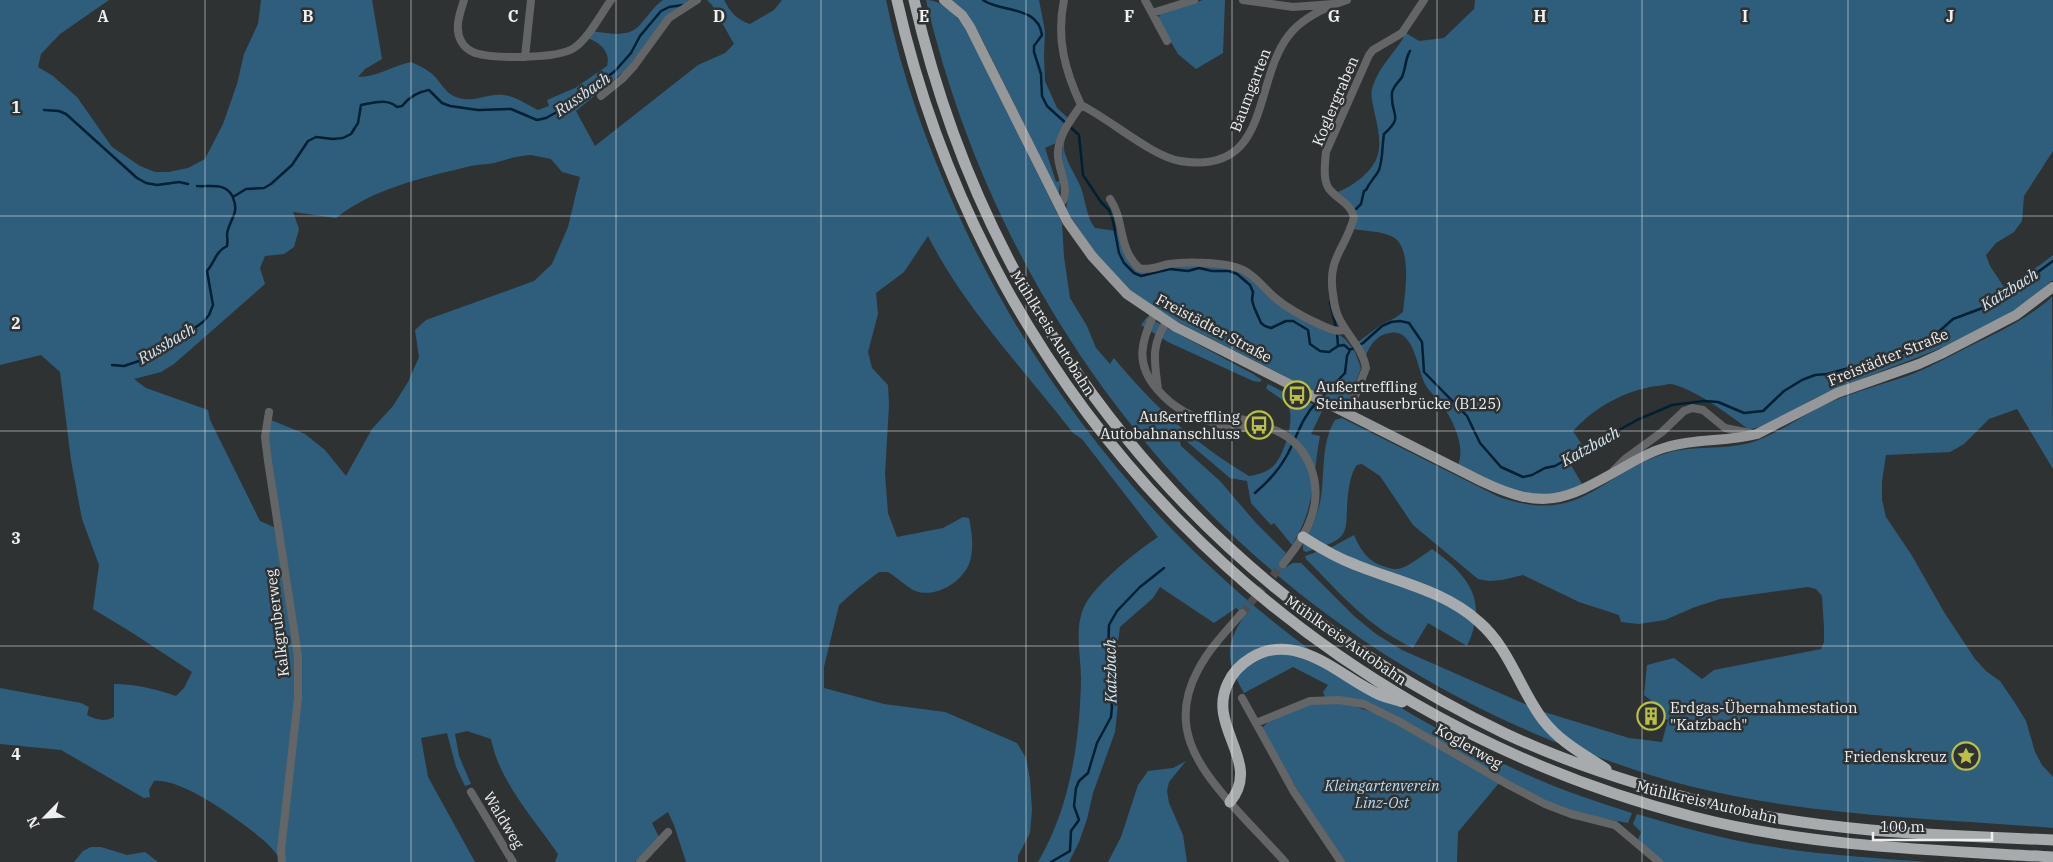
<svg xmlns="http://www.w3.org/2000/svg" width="2053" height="862" font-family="'IBM Plex Serif',serif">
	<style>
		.green { fill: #2f5e7d; fill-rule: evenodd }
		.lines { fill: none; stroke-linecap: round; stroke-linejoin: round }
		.stream { stroke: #001f32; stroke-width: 2.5 }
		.minor-tunnel { stroke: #4c4e4f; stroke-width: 8; stroke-dasharray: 8 4; stroke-linecap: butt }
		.minor { stroke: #646566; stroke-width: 8 }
		.major { stroke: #959799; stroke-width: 10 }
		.highway { stroke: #a8abad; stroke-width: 11 }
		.grid { fill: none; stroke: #eeeff0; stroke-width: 1; stroke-opacity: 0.55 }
		.labels { text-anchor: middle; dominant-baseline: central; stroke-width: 5; stroke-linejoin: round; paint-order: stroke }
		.street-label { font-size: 15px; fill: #eeeff0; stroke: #2f3233 }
		.poi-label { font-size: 15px; fill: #eeeff0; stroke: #2f3233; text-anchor: start }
		.park-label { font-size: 15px; font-style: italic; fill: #bbdbf3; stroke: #2f3233 }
		.water-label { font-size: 16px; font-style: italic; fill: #d7e7f3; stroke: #2f3233 }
		.grid-label { font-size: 16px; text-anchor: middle; font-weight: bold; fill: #eeeff0; stroke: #2f3233; stroke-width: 5; stroke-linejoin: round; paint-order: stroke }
	</style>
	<rect width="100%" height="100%" fill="#2f3233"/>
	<path class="green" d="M0 0H109L60 34 41 54 38 67 53 76 77 97 112 147 140 166 155 172H169L188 168 205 159 223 124 237 84 244 54 258 24 261 0H372L382 59 365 69 358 77C378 77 392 66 411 62 420 66 431 71 437 79 444 87 446 93 456 97 472 104 487 93 503 95 516 96 527 105 538 110L549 106 547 100 575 88 607 66C611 52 600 42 587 38L592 31C606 33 626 38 638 27 647 18 652 8 663 0H693L670 15 627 69 576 111 595 146 698 65 725 53 734 44 712 5 707 0H724C730 12 737 20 750 24L774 10 782 0H886C901 74 927 145 958 214 1031 374 1138 513 1275 623 1320 660 1370 690 1420 719 1456 739 1491 759 1528 775 1561 790 1597 802 1632 813L1628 823 1581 814 1546 802 1365 702 1325 697 1323 692 1328 685 1293 667 1244 693C1226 661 1224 646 1245 615L1236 608 1214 623 1160 587 1153 598 1120 627 1118 642V704L1115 732 1093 793 1087 819 1079 842 1069 862H1038C1070 808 1080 741 1081 679 1081 656 1074 629 1084 607 1093 586 1138 550 1158 537L1082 439 1073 433C1023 368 965 309 928 236L904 272 876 293 878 314 868 352 872 368 888 385 889 405 885 474 888 513 897 537 943 528 963 517 969 518C972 533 974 547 970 561 964 582 934 600 913 590 906 586 896 577 888 572H879L858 588 839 605 824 667V688L884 704 945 712 1017 743 1026 758 1030 779 1032 810 1030 833 1018 856V862H686L674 825 668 812 652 823 659 837 635 862H555L558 854C534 819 499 781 491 739L467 731 455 734 459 756 471 784 465 786 456 767 447 733 421 738 428 777 475 862H283C276 854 270 845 262 839 241 821 181 777 154 781L149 790 150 797 144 798 61 750 0 744V688L81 703 89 707 87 715C96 720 105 722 114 717V684C136 684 156 689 176 696L184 688 192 672 131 632 93 609 99 565 82 519 71 460 60 372 41 355 0 365ZM531 155 551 159 562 172 580 177 568 227 552 264 534 281 426 320 415 330 419 357 408 382 393 406 372 429 346 476 325 450 305 434 271 420 268 431 271 468 300 682 276 528 260 521 210 420 208 410 146 388 134 379 161 372 174 364 265 284 260 268 265 256 284 254 294 247 299 229 293 212 336 218C374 188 425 177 471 166 478 164 486 165 494 163 507 159 517 156 531 155Z
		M926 0C943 0 957 17 966 29L1062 223 1064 257 1070 298 1087 326 1096 348 1110 364 1114 358C1153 406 1197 445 1249 476 1257 475 1264 473 1271 468 1283 460 1296 419 1288 406 1284 399 1272 394 1266 388L1268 384 1303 402 1306 401 1323 409 1311 434 1320 436C1312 478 1316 507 1292 545L1274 523 1271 525 1251 503 1247 481 1230 478 1178 434 1181 446 1220 481 1256 523 1286 553 1279 563 1286 567 1293 563H1301L1354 616 1376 634 1402 650 1541 711 1629 738 1662 742 1668 720 1663 718 1661 708 1644 695 1647 665 1674 658 1702 679 1714 670 1821 649 1824 642V628L1822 596 1816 589 1808 587 1720 599 1695 607 1665 620 1639 624 1621 622 1619 615 1579 602 1523 575 1502 580 1489 581 1478 579 1413 525 1380 476 1362 464 1357 465C1352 471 1351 479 1349 487 1342 531 1359 537 1306 552L1303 550V545C1311 529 1318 515 1321 497 1325 471 1321 443 1335 420L1342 418 1499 497C1583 526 1598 474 1667 453 1694 445 1723 450 1750 443 1779 434 1803 414 1831 402 1857 391 1884 384 1910 375 1930 367 1949 357 1968 347 1998 333 2027 319 2052 297L2053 469 2017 409 1989 419 1964 444 1950 452 1886 455 1882 481V500L1886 517 1911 554 1944 612 1975 659 1986 671 2000 681 2015 703 2026 721 2035 752 2042 765 2053 777V828C1932 818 1808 816 1689 786 1657 778 1626 767 1595 756 1576 749 1556 743 1538 735 1227 603 1003 328 926 0Z
		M951 0H1039L1045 31 1044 56 1045 81 1057 108 1068 118 1056 143 1045 148 1056 182 1060 181 1059 195 983 41 974 25Z
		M1203 0H1225L1223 53 1196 69 1178 54 1158 20 1160 14Z
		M1475 0H2053V151L2024 196 2022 221 2014 232 1996 243 1986 255 1990 266 2004 287 2040 265 2053 255V280C1985 342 1901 360 1820 396 1797 406 1773 428 1748 429 1730 415 1693 388 1671 384 1667 384 1661 386 1656 386 1624 391 1595 407 1573 431L1588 454 1571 465 1582 484C1570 489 1554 496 1541 495 1511 494 1484 477 1458 465 1466 447 1453 420 1442 405 1437 397 1429 392 1425 384 1417 368 1414 328 1390 333 1376 335 1371 344 1366 355L1358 342 1382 324 1395 318 1403 312C1405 294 1413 244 1391 236 1379 231 1365 231 1353 229L1354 208 1338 192C1353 186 1374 171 1378 154 1381 142 1378 127 1375 115 1374 108 1370 96 1372 89 1379 65 1395 54 1406 33L1419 41 1444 38 1474 9Z
		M1065 137C1064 144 1063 150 1066 156 1069 167 1077 177 1081 188 1086 202 1086 216 1095 228L1117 231 1124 253 1135 269C1168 266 1216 259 1246 275L1320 328 1341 336 1346 340 1355 352 1361 368 1347 405H1342L1168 317 1131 291 1104 265 1066 210C1072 183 1056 165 1065 137Z
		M1147 317 1253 374 1262 380 1260 382 1253 381 1168 342 1141 325Z
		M1354 535C1361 551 1368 562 1386 567 1391 569 1397 570 1402 568 1412 564 1423 555 1432 549 1468 575 1489 600 1467 646L1428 623 1413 648C1367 626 1342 595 1306 559L1305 556 1334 546Z
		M1332 702 1351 705 1375 713 1396 723 1499 783 1458 832 1457 862H1345L1306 804 1263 731V727L1270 720 1310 703Z
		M1186 761 1169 782 1167 791 1169 803 1183 835 1187 862H1108L1121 837 1138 785 1148 771 1173 768Z
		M1637 814C1680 827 1723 839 1767 846 1820 855 1874 858 1927 862H1662L1638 840 1641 832 1633 824Z
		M91 847H101L127 855 145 852 158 862H74L83 851Z"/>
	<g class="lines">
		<path class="stream" d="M983 0C1001 13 1038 5 1042 35L1034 46V52L1041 74 1042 96 1047 106 1079 135 1083 175 1101 202 1109 210 1113 221 1119 253 1124 263 1134 273 1141 276 1170 269 1188 271 1199 268 1212 271H1229L1237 274 1250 285 1253 292 1252 300 1254 307 1261 323 1265 326 1271 328 1286 321H1293L1308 330 1310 344 1320 351 1329 352 1338 346 1344 345 1350 350
			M44 110 59 111 66 114 137 178 146 183 157 185 179 182 188 184
			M197 186C212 187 225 182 233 197L246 189 264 188 271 184 292 165 308 141 316 137 333 139 343 138 351 134 358 123 361 105C373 103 387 98 397 107L402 106C409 97 417 92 429 90L442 103 450 106 478 110 511 109 537 120 546 118 570 105 615 71 631 53 640 36 661 11 669 7 683 5
			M1356 209 1361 204 1364 191 1366 190C1370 181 1375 178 1379 170 1383 158 1382 146 1384 134 1405 115 1390 116 1392 93 1393 86 1399 82 1402 77 1406 68 1405 59 1410 51
			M1330 302 1336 328
			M1337 333 1338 346
			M112 365 124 366 145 359 170 340 186 334 203 322 209 315 213 305 207 271C215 262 215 252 227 246 228 241 227 238 227 234 229 220 240 213 233 198
			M1321 398 1345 373 1347 356 1350 350 1363 343 1382 326 1391 322 1400 321 1409 323 1422 342 1424 372 1467 416 1480 443 1501 467 1523 477 1532 475 1545 468 1555 466 1637 420 1672 405 1704 401 1718 402 1744 413 1763 411 1784 391 1802 380 1815 375 1827 374 1900 354 1925 344 1953 319 1988 306 2012 291 2053 261
			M1255 493C1268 482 1278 471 1286 457 1297 438 1301 418 1317 402
			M1051 862 1070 851 1071 831 1079 820 1074 806 1076 788 1079 781 1088 773 1097 743 1111 717 1112 706 1107 682 1109 625 1117 611 1140 587 1164 568"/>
		<path class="minor-tunnel" d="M1242 613 1283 564"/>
		<path class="minor" d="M464 0C460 13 454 28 461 41 464 47 470 51 475 53 494 59 557 59 574 48 588 39 601 14 611 0
			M1064 0C1056 38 1065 71 1081 105
			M1145 0 1167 41
			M1243 0 1293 7 1333 4
			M1152 13 1194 0
			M525 57 531 0
			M601 96 622 79 634 66 669 18 697 0
			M1110 199C1125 221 1117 247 1139 268 1148 271 1159 266 1169 264 1187 261 1230 262 1245 271 1256 277 1264 288 1274 297 1289 310 1305 318 1323 326 1331 329 1338 333 1345 329
			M1058 204 1063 201C1070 185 1056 167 1058 151 1059 135 1072 118 1081 105 1110 119 1151 156 1180 161 1272 176 1252 82 1289 35 1303 17 1326 7 1347 0
			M1154 314C1141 342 1135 364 1157 389 1174 409 1191 417 1216 423 1220 424 1222 427 1226 428 1235 431 1244 428 1252 425
			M1158 390C1155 362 1150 348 1166 322
			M269 412 265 437 268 461 298 656V698L281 850 282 862
			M1348 414 1366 368C1363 349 1348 336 1340 320 1335 312 1334 303 1333 294 1327 257 1346 249 1354 217 1350 203 1340 201 1331 191 1322 183 1325 163 1326 152L1369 55 1373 50 1402 33 1424 0
			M1219 423C1226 419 1236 417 1245 420 1248 421 1251 424 1255 425 1262 427 1269 427 1277 431 1310 446 1323 485 1311 518 1305 536 1294 550 1283 564
			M1614 470 1625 459 1662 432 1684 411 1692 408 1703 410 1725 428 1750 433
			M1242 613C1226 631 1209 649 1198 670 1168 726 1197 765 1233 806 1250 825 1268 843 1285 862
			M1242 698 1294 792 1341 862
			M1256 723 1310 701 1339 700 1364 704 1400 722 1507 784 1545 804 1571 814 1615 825 1659 862
			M471 792 513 862
			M640 862 668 832"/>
		<path class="major" d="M944 0 962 15 970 27 1067 221 1092 256 1127 294 1176 327 1481 481C1544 511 1564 501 1622 468 1636 460 1651 451 1667 447 1696 438 1727 442 1757 434L1837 393 1919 364 1941 354 2016 315 2053 287"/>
		<path class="highway" d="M897 0C987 402 1296 716 1694 817 1811 847 1933 850 2053 857
			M914 0C990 329 1200 586 1504 733 1576 767 1653 790 1730 809 1835 833 1946 835 2053 840
			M1303 537C1320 548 1337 558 1356 565 1398 582 1445 591 1479 622 1510 649 1519 688 1543 720 1560 742 1583 754 1606 769
			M1230 802C1263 762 1206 727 1228 683 1233 672 1241 664 1251 658 1267 648 1285 647 1303 653 1331 662 1353 683 1380 695 1387 698 1395 699 1402 702"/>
	</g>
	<path class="grid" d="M205 0V862M411 0V862M616 0V862M821 0V862M1026 0V862M1232 0V862M1437 0V862M1642 0V862M1848 0V862M0 216H2053M0 431H2053M0 646H2053"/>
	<defs>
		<g id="bus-ring" transform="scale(1.4375)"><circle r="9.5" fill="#2f3233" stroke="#bbc044" stroke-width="1.5"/><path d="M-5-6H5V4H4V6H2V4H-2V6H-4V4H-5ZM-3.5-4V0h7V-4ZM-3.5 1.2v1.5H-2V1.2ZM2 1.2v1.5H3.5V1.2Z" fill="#bbc044"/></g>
		<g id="building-ring" transform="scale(1.4375)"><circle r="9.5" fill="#2f3233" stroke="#bbc044" stroke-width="1.5"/><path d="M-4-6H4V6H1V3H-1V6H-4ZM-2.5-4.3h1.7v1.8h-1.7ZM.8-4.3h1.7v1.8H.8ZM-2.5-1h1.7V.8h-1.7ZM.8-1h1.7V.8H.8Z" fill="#bbc044"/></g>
		<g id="sight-ring" transform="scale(1.4375)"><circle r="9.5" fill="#2f3233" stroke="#bbc044" stroke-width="1.5"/><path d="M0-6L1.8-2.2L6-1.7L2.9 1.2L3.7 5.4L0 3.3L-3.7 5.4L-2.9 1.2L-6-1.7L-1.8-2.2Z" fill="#bbc044"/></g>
	</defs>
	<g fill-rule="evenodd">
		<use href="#bus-ring" x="1297" y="395"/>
		<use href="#bus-ring" x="1259" y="425"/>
		<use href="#building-ring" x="1651" y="716"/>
		<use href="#sight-ring" x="1966" y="756"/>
	</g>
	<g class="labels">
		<g class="street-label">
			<text transform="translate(1250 90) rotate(-69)">Baumgarten</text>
			<text transform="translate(1335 101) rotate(-67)">Koglergraben</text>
			<text transform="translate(1214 328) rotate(28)">Freistädter Straße</text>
			<text transform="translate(1053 333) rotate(58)">Mühlkreis Autobahn</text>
			<text transform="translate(1888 357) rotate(-22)">Freistädter Straße</text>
			<text transform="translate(277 623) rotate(-97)">Kalkgruberweg</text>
			<text transform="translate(1346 640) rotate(35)">Mühlkreis Autobahn</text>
			<text transform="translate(1469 746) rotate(30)">Koglerweg</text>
			<text transform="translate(1707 802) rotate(13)">Mühlkreis Autobahn</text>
			<text transform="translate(504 820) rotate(59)">Waldweg</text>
		</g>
		<g class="poi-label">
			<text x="1316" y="386">Außertreffling<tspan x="1316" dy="17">Steinhauserbrücke (B125)</tspan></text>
			<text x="1240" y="416" text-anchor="end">Außertreffling<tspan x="1240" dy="17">Autobahnanschluss</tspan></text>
			<text x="1670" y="707">Erdgas-Übernahmestation<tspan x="1670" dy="17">"Katzbach"</tspan></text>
			<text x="1947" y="756" text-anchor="end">Friedenskreuz</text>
		</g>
		<g class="park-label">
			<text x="1382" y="785">Kleingartenverein<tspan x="1382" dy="17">Linz-Ost</tspan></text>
		</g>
		<g class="water-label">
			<text transform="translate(582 94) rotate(-35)">Russbach</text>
			<text transform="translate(2009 289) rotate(-32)">Katzbach</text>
			<text transform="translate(166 343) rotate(-31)">Russbach</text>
			<text transform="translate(1590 446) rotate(-29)">Katzbach</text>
			<text transform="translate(1110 671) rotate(-91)">Katzbach</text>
		</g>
	</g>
	<g class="grid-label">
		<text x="103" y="22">A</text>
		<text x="308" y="22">B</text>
		<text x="513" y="22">C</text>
		<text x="719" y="22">D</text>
		<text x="924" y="22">E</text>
		<text x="1129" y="22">F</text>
		<text x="1334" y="22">G</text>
		<text x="1540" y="22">H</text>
		<text x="1745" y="22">I</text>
		<text x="1950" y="22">J</text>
		<text x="16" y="113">1</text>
		<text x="16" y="329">2</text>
		<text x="16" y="544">3</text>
		<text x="16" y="760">4</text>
	</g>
	<g transform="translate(45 817) rotate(246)" stroke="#2f3233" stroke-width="4" paint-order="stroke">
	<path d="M0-4L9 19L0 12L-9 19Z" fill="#eeeff0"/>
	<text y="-8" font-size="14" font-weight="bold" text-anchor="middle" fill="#eeeff0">N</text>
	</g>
	<path d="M1873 832v8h119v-8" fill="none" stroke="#eeeff0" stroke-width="2.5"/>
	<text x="1880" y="832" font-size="15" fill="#eeeff0" stroke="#2f3233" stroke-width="4" paint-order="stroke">100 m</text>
</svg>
